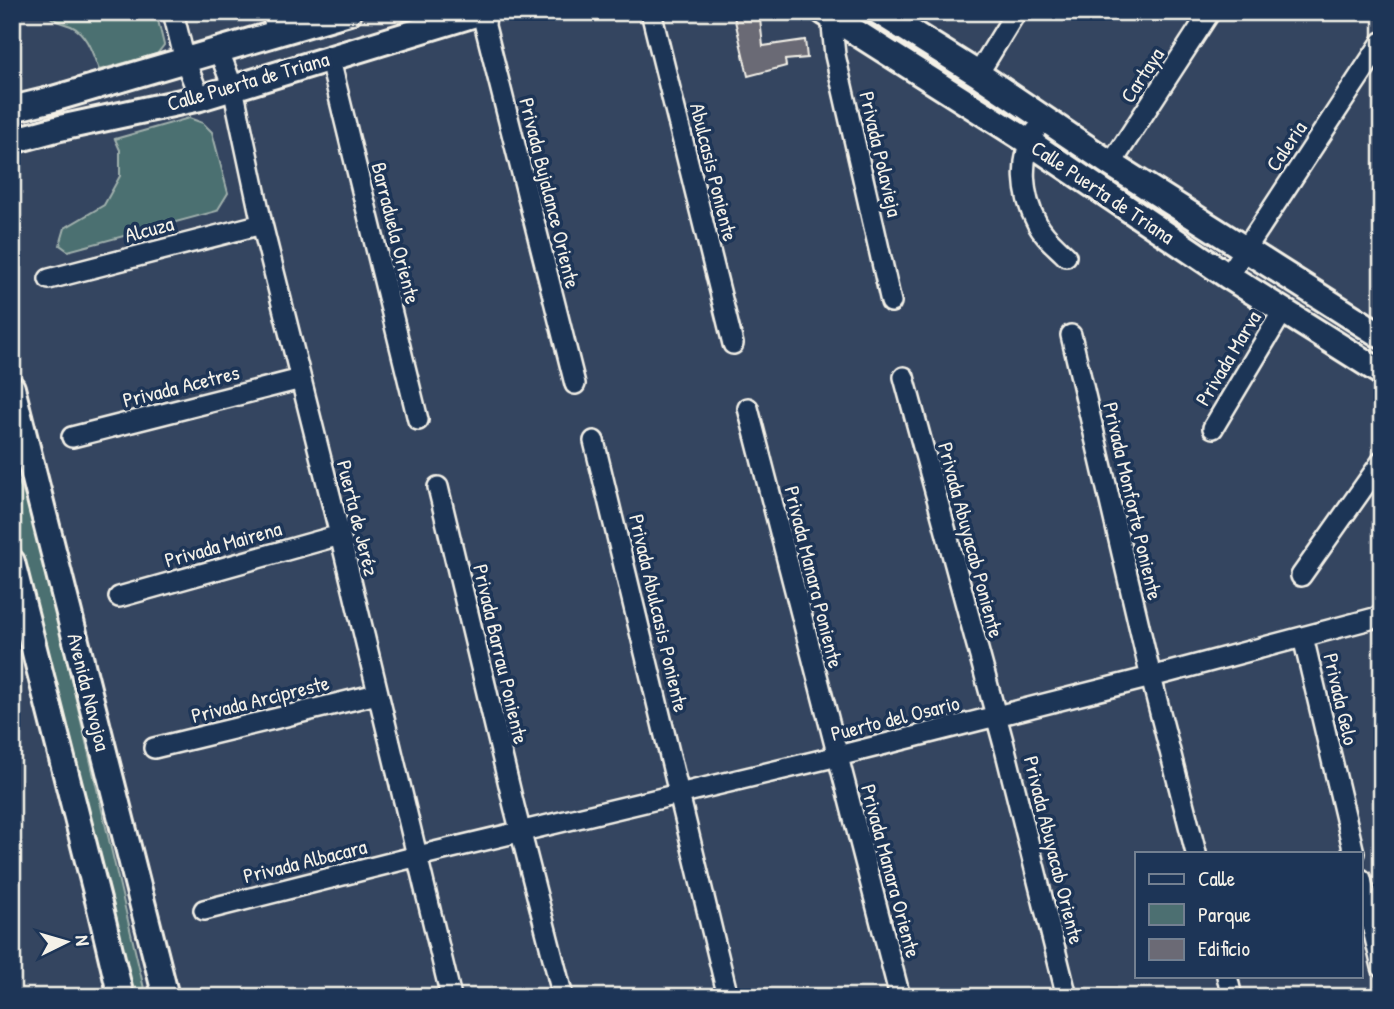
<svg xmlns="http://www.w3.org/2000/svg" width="1394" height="1009" font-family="'Patrick Hand',sans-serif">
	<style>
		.green { fill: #4c6f71; stroke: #a0b0ac; stroke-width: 2 }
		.building { fill: #6b6a75; stroke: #f4f1e8; stroke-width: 2 }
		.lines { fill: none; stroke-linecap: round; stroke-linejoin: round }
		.minor-casing { stroke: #f4f1e8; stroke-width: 24 }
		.tertiary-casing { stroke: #f4f1e8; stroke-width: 30 }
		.minor { stroke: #1d3557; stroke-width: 19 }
		.tertiary { stroke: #1d3557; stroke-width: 24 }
		.labels { text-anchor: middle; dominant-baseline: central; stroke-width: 7; stroke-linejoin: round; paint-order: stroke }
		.street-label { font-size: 21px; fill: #f4f1e8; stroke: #1d3557 }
	</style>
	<rect width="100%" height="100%" fill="#344560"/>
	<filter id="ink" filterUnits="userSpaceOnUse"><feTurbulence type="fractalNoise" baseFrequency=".0143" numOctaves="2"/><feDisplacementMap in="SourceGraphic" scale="14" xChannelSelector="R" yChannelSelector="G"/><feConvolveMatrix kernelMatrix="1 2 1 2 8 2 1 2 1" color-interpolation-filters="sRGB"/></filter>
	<g filter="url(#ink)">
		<path class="green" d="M45 12H156L164 45 157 54 99 70C93 55 87 33 71 26 58 21 56 23 45 12Z
			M189 118 203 123 212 132 228 193 217 211 68 251 60 245 65 228 104 205 120 176V150L115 139Z
			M12 465 33 517 146 997H135L12 515Z"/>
		<path class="building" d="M733 12 760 19 763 46 805 40 807 58 785 60 786 66 748 76Z"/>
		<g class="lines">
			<g class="minor-casing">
				<path id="minor" d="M173 12 185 61 200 98
					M272 12 277 34
					M486 12 485 26 575 384
					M651 12 733 344
					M832 12 831 16 835 55 891 302
					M219 51 233 88 262 224 340 535 451 997
					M334 56 332 68 418 420
					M978 74 1016 12
					M1035 132C1019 159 1022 196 1037 223 1043 236 1056 246 1066 256
					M1111 164 1210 12
					M1228 276 1382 42
					M49 279 262 224
					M1071 335 1151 677 1196 853
					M904 377 1004 745 1067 997
					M748 408 900 997
					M1213 428 1283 311
					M72 437 301 379
					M594 441 728 997
					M438 487 514 806 563 997
					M1301 576 1382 461
					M119 597 340 535
					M1303 637 1354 853
					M154 748 377 694
					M1361 879 1382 967
					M204 910 418 856 838 756 1151 677 1382 616
					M1227 976 1232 997"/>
			</g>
			<g class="tertiary-casing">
				<path id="tertiary" d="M824 12 1029 142 1228 276 1382 373
					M879 12 978 74 1111 164 1382 336
					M12 109 53 99 349 12
					M12 141 60 128 200 98 482 12
					M12 388 166 997
					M12 562 100 908 121 997"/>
			</g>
			<use href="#minor" class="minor"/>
			<use href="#tertiary" class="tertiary"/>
		</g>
	</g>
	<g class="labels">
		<g class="street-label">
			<text transform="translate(1142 75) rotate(-57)">Cartaya</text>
			<text transform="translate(248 81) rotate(-16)">Calle Puerta de Triana</text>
			<text transform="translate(1286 146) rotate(-56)">Caleria</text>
			<text transform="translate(881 154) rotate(77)">Privada Polavieja</text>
			<text transform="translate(714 172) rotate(76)">Abulcasis Poniente</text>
			<text transform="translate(1103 192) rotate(34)">Calle Puerta de Triana</text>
			<text transform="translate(550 193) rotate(76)">Privada Bujalance Oriente</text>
			<text transform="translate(149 229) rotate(-15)">Alcuza</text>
			<text transform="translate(396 233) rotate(76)">Barraduela Oriente</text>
			<text transform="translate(1228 358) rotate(-59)">Privada Marva</text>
			<text transform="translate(181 386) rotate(-14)">Privada Acetres</text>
			<text transform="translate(1133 501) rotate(77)">Privada Monforte Poniente</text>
			<text transform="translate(358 518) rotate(76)">Puerta de Jeréz</text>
			<text transform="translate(971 540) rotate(75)">Privada Abuyacab Poniente</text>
			<text transform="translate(223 544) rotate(-16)">Privada Mairena</text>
			<text transform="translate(814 577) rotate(76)">Privada Manara Poniente</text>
			<text transform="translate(659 613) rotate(77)">Privada Abulcasis Poniente</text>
			<text transform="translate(501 654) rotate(77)">Privada Barrau Poniente</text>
			<text transform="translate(89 692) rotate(76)">Avenida Navojoa</text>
			<text transform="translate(260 699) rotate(-14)">Privada Arcipreste</text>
			<text transform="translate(1341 699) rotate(77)">Privada Gelo</text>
			<text transform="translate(895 718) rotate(-14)">Puerto del Osario</text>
			<text transform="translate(1054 850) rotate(76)">Privada Abuyacab Oriente</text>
			<text transform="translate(305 861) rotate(-14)">Privada Albacara</text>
			<text transform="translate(891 871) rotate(75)">Privada Manara Oriente</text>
		</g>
	</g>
	<rect width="1394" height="1009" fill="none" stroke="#1d3557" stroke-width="42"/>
	<rect x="21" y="21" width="1352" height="967" fill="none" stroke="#f4f1e8" stroke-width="2.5" filter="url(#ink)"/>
	<rect x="1135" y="852" width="228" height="126" fill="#1d3557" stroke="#738091" stroke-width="2"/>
	<rect x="1149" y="874" width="35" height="10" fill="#1d3557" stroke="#738091" stroke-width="2"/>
	<text x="1198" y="886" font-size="21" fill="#f4f1e8">Calle</text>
	<rect x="1149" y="904" width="35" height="21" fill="#4c6f71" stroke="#738091" stroke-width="2"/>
	<text x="1198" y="922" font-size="21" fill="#f4f1e8">Parque</text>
	<rect x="1149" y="939" width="35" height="21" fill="#6b6a75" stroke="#738091" stroke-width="2"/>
	<text x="1198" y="956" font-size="21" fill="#f4f1e8">Edificio</text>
	<g transform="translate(66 942) rotate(85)" stroke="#1d3557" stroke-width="5" paint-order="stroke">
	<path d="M0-5L12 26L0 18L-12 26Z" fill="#f4f1e8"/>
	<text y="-10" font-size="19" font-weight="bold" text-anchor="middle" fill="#f4f1e8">N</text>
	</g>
</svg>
